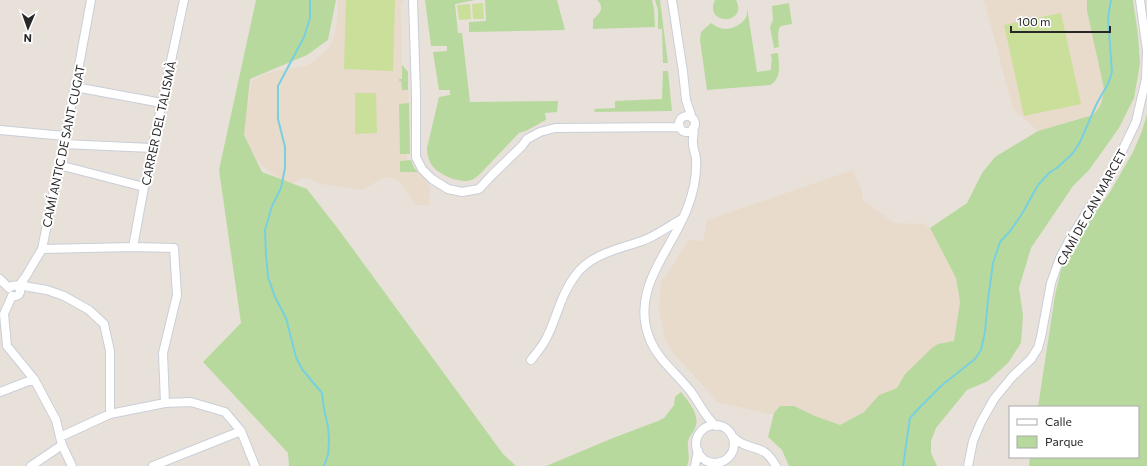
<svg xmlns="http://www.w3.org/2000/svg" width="1147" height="466" font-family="Commissioner,sans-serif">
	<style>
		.education { fill: #e8dbcb }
		.green { fill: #b8d99d }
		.pitch { fill: #cadf99 }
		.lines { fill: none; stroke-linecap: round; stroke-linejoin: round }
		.stream { stroke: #78d0df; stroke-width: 2 }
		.minor-casing { stroke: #c9ced8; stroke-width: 10 }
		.minor { stroke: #fff; stroke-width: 8 }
		.labels { text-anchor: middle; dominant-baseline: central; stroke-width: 4; stroke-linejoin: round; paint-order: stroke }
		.street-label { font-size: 12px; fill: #272727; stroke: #fff }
	</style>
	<rect width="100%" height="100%" fill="#e8e1da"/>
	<path class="education" d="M337 0H404L401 3 402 65 408 72 410 154H407V160H411L414 168 429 182 430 189 429 205H416L399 181 391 178H382L363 190 320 184 308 178 301 179 292 184 282 180 264 168 252 152 244 135 240 101 249 102 251 81 265 74 279 70 307 66 321 55 331 45 335 33 338 10Z
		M984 0H1087V11L1104 89 1103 100 1099 108 1093 115 1038 131 1013 109Z
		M853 170 862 191 863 200 894 223 924 224 930 228 956 278 960 302 954 341 938 344 905 374 897 388 879 395 864 412 840 425 815 416 794 406H780L774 413 769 414 717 402 711 394 672 352 665 339 659 311 661 281 669 272 688 240 703 241 707 220Z"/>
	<path class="green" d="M256 0H336L328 40 307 55 250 79 244 135 262 172 307 189 339 230 503 454 516 466H289L288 453 203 362 241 323 219 170Z
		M425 0H475L455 4 458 33H462L470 102 558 101 557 112 545 113 546 120C537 124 529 131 519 133L479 175C476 177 473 180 471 180 459 184 437 174 431 164 428 159 427 153 427 148L439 97 450 95V90H439L433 52 447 51V46H431Z
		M485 0H557L565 30 469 32V22L486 21Z
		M597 0H652L654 8 655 27 593 29V19C600 14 605 7 597 0Z
		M655 0H660L668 63H663L662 29H658V10Z
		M715 0H736C749 25 703 26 715 0Z
		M1087 0H1133L1138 35 1140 64 1134 98 1119 128 1089 170 1073 186 1031 248 1019 288 1023 315 1021 343 1008 363 988 381 967 390 936 428 931 441V453L937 466H789L782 450 768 437 774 413 780 406H794L815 416 840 425 864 412 879 395 897 388 905 374 932 348 938 344 954 341 960 302 956 278 930 228 967 203 982 173 995 157 1038 131 1093 115C1101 107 1103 100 1104 89L1087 11Z
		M789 3 792 24 781 26 779 28 778 36 779 47 774 48 770 27 773 20 772 6Z
		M747 7 757 72 771 70V63L772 62 771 54 778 53C779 64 782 79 770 85L707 90 700 40 701 32 711 23C715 26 720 29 726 29 732 29 742 24 745 19 748 15 747 11 747 7Z
		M402 65 408 72V90H402L401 81H399V79H402Z
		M663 71H668L672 111 595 112 594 109 615 108V101L662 99Z
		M409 103 410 154H400L399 104Z
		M1147 114V466H1029L1030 457H1138V407H1038L1055 295 1062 266 1069 252 1087 224 1110 192 1133 152 1142 131Z
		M411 160 414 168 418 172H400V161Z
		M681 392C688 401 701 415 695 428 693 433 689 436 688 442 687 452 691 456 687 466H546L613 438 658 421 664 418 671 409 674 405 675 397Z"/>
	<path class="pitch" d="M346 0H395L393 71 344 69Z
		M483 3 484 19H473L472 4Z
		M470 4 471 19 459 20 457 5Z
		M1061 13 1081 104 1024 116 1004 25Z
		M355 93H376L377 133 355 134Z"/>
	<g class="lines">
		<path class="stream" d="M310 0V18L304 37 278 86V119L285 147V168L281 188 272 206 265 230 266 255 268 277 275 297 286 318 296 357 302 369 311 380 322 393 324 409 328 426 329 441 328 455 324 466
			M903 466 910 418 921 406 941 386 975 359 981 350 985 332 988 299 993 263 1000 242 1011 230 1023 212 1038 185 1049 173 1057 168 1073 153 1080 142 1097 103 1108 84 1112 72 1108 18 1111 0"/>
		<g class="minor-casing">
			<path id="minor" d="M413 0 416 94V157L422 169 432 179 448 189 462 192 479 189 492 175 522 146 527 139 540 132 555 128 680 127
				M672 0 683 72 686 100 692 118
				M75 87 162 103
				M679 124a8 8 0 1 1 16 0a8 8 0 1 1-16 0Z
				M693 128C695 134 692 138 693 143 693 148 695 153 696 158 697 175 693 194 687 209 670 253 628 291 651 342 659 360 675 372 687 387 699 400 702 414 716 426
				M0 130 65 136
				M63 144 152 148
				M59 165 144 187
				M133 247 144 187 184 0
				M42 249 133 247 174 248 177 295 163 353 165 403
				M0 279 9 288
				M18 287 26 276 42 249 75 87 91 0
				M9 288C20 279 26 298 12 296
				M19 288 25 286 29 287 47 290 64 296 89 310 104 324 110 351V414
				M12 296 4 314 7 346 34 379 56 420 62 445 72 466
				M531 360C537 352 543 346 547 337 557 317 561 294 575 276 590 254 619 249 642 241 656 236 669 226 682 219
				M0 392 34 379
				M696 444a19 19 0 1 1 38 0a19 19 0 1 1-38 0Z
				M732 436C735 439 739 442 743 444 760 451 765 447 776 466
				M60 437 110 414 165 403 191 402 225 412 241 431 255 466
				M31 466 62 445
				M153 466 241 431
				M695 466 698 451
				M968 466 973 441 981 422 994 399 1012 377 1031 359 1038 348 1041 337 1051 283 1060 258 1070 239 1112 172 1136 122 1146 79 1147 51 1140 0"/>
		</g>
		<use href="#minor" class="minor"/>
	</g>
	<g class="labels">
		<g class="street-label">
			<text transform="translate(158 123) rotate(-78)">CARRER DEL TALISMÀ</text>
			<text transform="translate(63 146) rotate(-78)">CAMÍ ANTIC DE SANT CUGAT</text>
			<text transform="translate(1091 207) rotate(-61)">CAMÍ DE CAN MARCET</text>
		</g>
	</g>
	<rect x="1009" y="406" width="130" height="52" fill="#ffffff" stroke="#a9a9a9"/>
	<rect x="1017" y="419" width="20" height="6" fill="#ffffff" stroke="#a9a9a9"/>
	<text x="1045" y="426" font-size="12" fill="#272727">Calle</text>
	<rect x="1017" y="436" width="20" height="12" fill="#b8d99d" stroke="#a9a9a9"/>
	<text x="1045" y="446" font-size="12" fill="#272727">Parque</text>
	<g transform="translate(28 28) rotate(182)" stroke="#ffffff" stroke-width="3" paint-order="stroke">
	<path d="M0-3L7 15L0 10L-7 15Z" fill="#272727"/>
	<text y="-6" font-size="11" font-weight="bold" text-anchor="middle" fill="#272727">N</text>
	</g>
	<path d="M1011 26v6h99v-6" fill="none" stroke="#272727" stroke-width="2"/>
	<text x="1017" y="26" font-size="12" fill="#272727" stroke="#ffffff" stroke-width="3" paint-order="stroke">100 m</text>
</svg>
